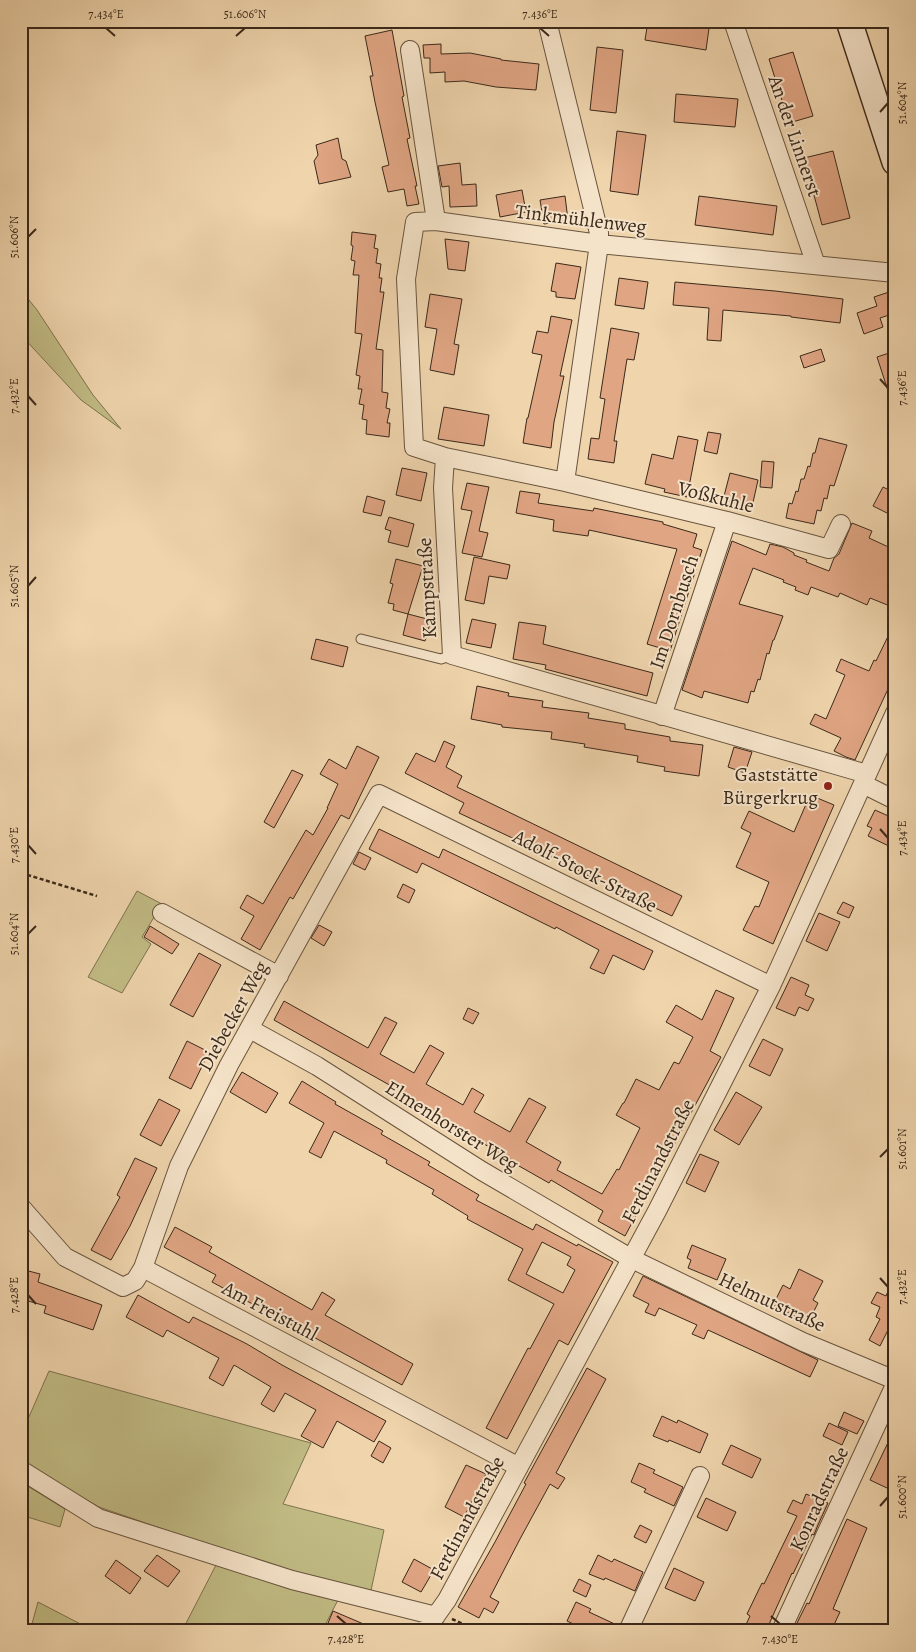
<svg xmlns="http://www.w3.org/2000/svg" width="916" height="1652" font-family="Alegreya,serif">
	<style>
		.green { fill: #c1bb84; stroke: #7e724f }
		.building { fill: #e0a583; stroke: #3b291a; fill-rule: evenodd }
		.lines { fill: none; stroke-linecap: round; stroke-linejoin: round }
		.lane-casing { stroke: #68543e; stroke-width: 11 }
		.street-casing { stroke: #68543e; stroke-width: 20 }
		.secondary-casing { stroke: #3b291a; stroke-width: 28 }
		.path { stroke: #3b291a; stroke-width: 2.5; stroke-dasharray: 4 2.5; stroke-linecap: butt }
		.lane { stroke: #f5e3c9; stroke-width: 9 }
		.street { stroke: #f5e3c9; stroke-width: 18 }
		.secondary { stroke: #f5e3c9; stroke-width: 25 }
		.ticks { fill: none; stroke: #3b291a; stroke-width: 2 }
		.poi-dot { fill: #8f2418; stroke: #f5e3c9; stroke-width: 2 }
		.labels { text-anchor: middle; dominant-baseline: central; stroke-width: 4; stroke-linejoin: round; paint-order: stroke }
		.street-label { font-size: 20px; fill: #3b291a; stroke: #f5e3c9 }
		.poi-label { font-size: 20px; fill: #3b291a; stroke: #f5e3c9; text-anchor: end }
		.neatline { fill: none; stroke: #3b291a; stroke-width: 2 }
		.ticks-label { font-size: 12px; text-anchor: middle; fill: #3b291a }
	</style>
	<rect width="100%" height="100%" fill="#efd4ac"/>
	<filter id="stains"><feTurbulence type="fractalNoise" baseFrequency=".004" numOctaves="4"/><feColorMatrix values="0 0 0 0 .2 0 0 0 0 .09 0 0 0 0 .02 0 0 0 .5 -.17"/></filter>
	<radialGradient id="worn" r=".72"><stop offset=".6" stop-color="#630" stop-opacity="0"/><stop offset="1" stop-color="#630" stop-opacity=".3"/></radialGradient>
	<path class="green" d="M21 290 37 310 93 395 121 429 81 400 21 335Z
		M137 891 162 904 142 937 151 944 122 993 88 977Z
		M49 1371 311 1443 283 1504 384 1530 370 1595 287 1572 99 1507 21 1462V1435Z
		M21 1482 65 1509 60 1527 21 1515Z
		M216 1565 339 1598 322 1631H182Z
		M38 1602 94 1631H30Z"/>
	<path class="building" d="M648 21H710L706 50 645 40Z
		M392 30 404 96 402 97 410 138 407 139 417 186H415L419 204 407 206 404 189 388 192 382 167 389 165 375 102 370 76H373L365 36Z
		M441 44V54L470 53 501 59V60L539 64 536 90 496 87 464 81 445 82V72L430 73V58H424L423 45Z
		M597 47 623 50 616 113 590 110Z
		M793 52 813 116 789 123 769 59Z
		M676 94 738 99 735 127 674 122Z
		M617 131 646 135 638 195 610 191Z
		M338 138 342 159 346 161 351 177 319 184 314 161 318 155 316 145Z
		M833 151 850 218 822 225 804 158Z
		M460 163 462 185 476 184 477 206 450 207 449 186 442 187 438 166Z
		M522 190 526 212 500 217 496 195Z
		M565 196 568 220 544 224 540 200Z
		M699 196 777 206 773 235 695 225Z
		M352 232 376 235 374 248 378 249 376 263 381 264 379 278H382L380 292H384L376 349 383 350 382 392 388 393 386 408 390 409 387 423H390L389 437 366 434 367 420 362 419 364 405 359 404 362 389H358L360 376 356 375 362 334 355 333 359 275H353L355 261 351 260 353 246 351 245Z
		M445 239 469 242 465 271 448 269Z
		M556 263 581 267 575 299 556 297V292L551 291Z
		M619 278 648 282 644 309 615 305Z
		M675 282 775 291 843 299 840 323 791 317V316L723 310 721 341 707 340 709 308 673 305Z
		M895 290V313L880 318 883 327 864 334 857 313 877 306 874 297Z
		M430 294 462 299 454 344 459 345 454 375 430 370 437 329 425 327Z
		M551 316 572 320 560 376H564L554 422 551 448 523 443 527 418H528L542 355 532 353 537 331 548 333Z
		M611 328 639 333 634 360 627 359 614 441H617L614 463 588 459 591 438 599 439 605 399 600 398Z
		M821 349 825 361 804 368 800 356Z
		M895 351V403H892L877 357Z
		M444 407 489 415 484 446 438 439Z
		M708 432 721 434 717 454 704 451Z
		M678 436 698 440 687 497 664 492 665 489 645 484 652 454 673 459Z
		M819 438 847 445 834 486 830 485 827 499 824 498 821 511 817 510 814 524 786 518 789 503 792 504 796 491 798 492 801 479H804L808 466 810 467 813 453H815Z
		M762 461 774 462 772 488 760 487Z
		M402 468 427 473 421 501 396 495Z
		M730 473 758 480 752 507 723 500Z
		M467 483 489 487 479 531 488 533 482 557 462 553 472 511 461 509Z
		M883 487 895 493V517L873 506Z
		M520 491 540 494 538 503 593 511 594 508 663 522V524L697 534 693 547 702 550 670 651 647 644 677 549 589 530 588 536 553 531 554 520 516 513Z
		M367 496 385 501 381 516 363 512Z
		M389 517 414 524 408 547 388 542 391 531 385 529Z
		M852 523 872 531 869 538 895 550V608L870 598 867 605 840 593 838 597 811 587 808 595 795 590 796 587 783 582 784 580 753 568 739 604 783 616 774 640H773L769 654 767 653 760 680 758 679 754 692 751 691 748 703 704 691 702 698 682 690 732 541 766 555 770 544 783 547 794 553V555L807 560 806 562 829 571 834 558 839 554Z
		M474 557 510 565 507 579 489 576 484 604 465 600Z
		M396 559 423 566 408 614 393 610 394 604 388 603 393 584 390 583Z
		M408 614 431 620 425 641 403 635Z
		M472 619 496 624 491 648 466 643Z
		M519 622 546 626 543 644 653 673 647 696 545 669 546 665 513 659Z
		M895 622V674L855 760 846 757 834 751 841 738 810 724 815 714 826 719 845 675 836 671 841 659 869 671 874 660 876 661Z
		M316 639 348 647 343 667 311 659Z
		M477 686 509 693 508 696 543 701 542 707 589 713 588 718 625 724V729L670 737V741L703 745 699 776 664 771 665 767 637 762 638 756 584 747 585 744 551 739 552 732 502 727V725L471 719Z
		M444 741 455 746 446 767 462 776 457 787 682 896 672 916 626 894V895L538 850 459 813 464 803 405 773 416 753 435 762Z
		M357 746 379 757 349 819 341 815 293 899 290 897 260 950 241 939 254 916 240 908 247 895 263 904 306 830 313 835 328 808H327L338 784 320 774 329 759 346 769Z
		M734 747 752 752 745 773 728 767Z
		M292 770 303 775 274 828 264 822Z
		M810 795 834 805 773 944 743 930 755 906 759 907 769 882 736 867 751 833 741 828 749 811 794 832Z
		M875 810 895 819V849L868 836 872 828 867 826Z
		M379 829 439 858 443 849 653 951 644 970 613 955 604 974 590 968 599 950 556 927 555 929 422 863 417 873 369 849Z
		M359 852 371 858 365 870 353 864Z
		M403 884 415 890 409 903 397 897Z
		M843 902 854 907 849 918 837 913Z
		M819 913 840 922 827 951 806 941Z
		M319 925 332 932 324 946 311 938Z
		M150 926 179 944 172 954 144 937Z
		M199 953 221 965 193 1017 170 1005Z
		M791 977 809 985 805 995 814 999 808 1011 799 1007 795 1016 776 1008Z
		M716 990 734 998 710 1051 721 1057 625 1236 598 1221 603 1211 551 1180 549 1183 512 1162V1160L414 1104 416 1100 274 1020 284 1001 368 1048 385 1017 397 1023 380 1054 414 1073 430 1045 444 1053 426 1084 463 1105 472 1088 484 1095 474 1112 510 1132 529 1098 546 1107 526 1142 561 1162 557 1170 602 1194 617 1169 619 1170 640 1128 616 1115 623 1103H624L636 1079 659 1090 674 1062 679 1064 693 1037 666 1022 676 1005 702 1020Z
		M468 1008 479 1013 473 1024 463 1019Z
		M763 1039 783 1049 770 1076 749 1066Z
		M187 1041 209 1052 191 1089 169 1078Z
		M242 1072 278 1093 266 1113 230 1092Z
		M302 1081 336 1102 335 1104 383 1131 381 1134 430 1162 428 1165 479 1195 476 1200 533 1230 536 1224 577 1246 578 1244 613 1262 568 1345 559 1340 507 1439 486 1428 528 1348 530 1349 554 1304 508 1280 523 1249 467 1219 468 1216 432 1194 434 1190 386 1163 387 1160 334 1131 321 1158 309 1152 324 1123 289 1103ZM542 1242 571 1257 567 1265 575 1270 563 1293 526 1274Z
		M736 1092 762 1107 739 1145 714 1130Z
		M159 1099 180 1110 161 1146 140 1135Z
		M700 1154 719 1162 705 1192 686 1183Z
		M135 1158 157 1168 130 1226 111 1260 91 1250 120 1197 117 1195Z
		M175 1227 212 1247 209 1252 312 1310 322 1292 335 1300 325 1315 413 1364 402 1385 212 1282 216 1275 164 1247Z
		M692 1245 726 1259 717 1280 688 1268 691 1260 687 1258Z
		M21 1269 40 1274 38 1282 102 1305 93 1330 44 1313 46 1306 21 1299Z
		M799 1269 823 1281 813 1300 818 1303 808 1323 773 1305 783 1285 790 1289Z
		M895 1274V1325L891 1324 880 1346 869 1340 880 1319 876 1317 880 1307 871 1303 877 1292 886 1296Z
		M643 1276 818 1360 810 1377 708 1330 704 1339 692 1334 697 1325 659 1308 655 1316 645 1312 649 1304 633 1296Z
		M138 1295 189 1323 193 1317 247 1344 282 1365 386 1421 374 1442 337 1421 323 1448 301 1436 316 1410 285 1393 274 1412 261 1404 271 1387 234 1365 223 1386 209 1378 219 1358 167 1330 163 1337 126 1317Z
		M587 1368 606 1379 556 1473 565 1478 558 1489 550 1484 520 1539 490 1597 499 1602 493 1613 484 1608 479 1618 458 1607 495 1542 526 1484 524 1483Z
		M844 1412 864 1421 857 1434 838 1426Z
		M662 1416 677 1423 678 1420 708 1434 700 1453 669 1440 668 1442 653 1436Z
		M829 1423 848 1432 842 1445 823 1436Z
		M895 1428V1472L887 1488 870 1480Z
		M379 1441 391 1448 383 1463 371 1456Z
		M731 1445 761 1459 752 1478 722 1464Z
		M639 1463 655 1470 653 1473 683 1487 674 1506 644 1492 646 1489 631 1482Z
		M466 1465 486 1474 464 1517 445 1507Z
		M806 1494 828 1503 818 1525 814 1535 812 1534 793 1574 792 1573 766 1631H743L750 1616 747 1614 762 1583 764 1584 797 1516 787 1512 793 1500 802 1504Z
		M706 1498 736 1512 727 1531 697 1517Z
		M847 1519 867 1528 833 1609 840 1612 831 1631H793L807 1603 809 1604Z
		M640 1525 652 1531 646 1543 634 1537Z
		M157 1555 180 1571 168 1587 144 1571Z
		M598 1555 612 1562 614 1559 643 1572 635 1591 605 1578 604 1580 589 1574Z
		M414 1559 434 1570 421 1592 402 1582Z
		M116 1560 141 1578 130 1594 105 1576Z
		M674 1568 704 1582 695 1601 665 1588Z
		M579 1579 591 1585 586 1597 573 1591Z
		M576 1602 591 1609 589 1612 619 1626 618 1631H581L582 1628 567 1621Z
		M333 1611 380 1631H347L328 1623Z"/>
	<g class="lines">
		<g class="lane-casing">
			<path id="lane" d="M361 639 441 659 452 655"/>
		</g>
		<g class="street-casing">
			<path id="street" d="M547 21 599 233V244L565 482
				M733 21 816 265
				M410 50 436 221 599 244 895 273
				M436 221 415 222 406 279 414 447 445 457 443 488 452 655 867 774
				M445 457 565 482 727 521 829 549 841 524
				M662 716 727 521
				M863 784 895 800
				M162 913 279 976
				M250 1029 317 1066 482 1171 632 1259 803 1342 895 1380
				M21 1207 65 1257 123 1287 135 1281 143 1268 179 1166 229 1065 379 794 771 986
				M143 1268 519 1467
				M21 1470 98 1518 292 1580 436 1616
				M425 1631 447 1600 657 1211 771 986 895 713
				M628 1631 700 1476
				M781 1631 895 1385"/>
		</g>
		<g class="secondary-casing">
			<path id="secondary" d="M849 21 895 162"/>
		</g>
		<path class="path" d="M21 873 97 896
			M452 1619 478 1631"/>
		<use href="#lane" class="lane"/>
		<use href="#street" class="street"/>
		<use href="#secondary" class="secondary"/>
	</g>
	<path class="ticks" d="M106 28 115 36M540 28 549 36M236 36 245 28M880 112 888 103M28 237 36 229M880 379 888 388M28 396 36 405M28 586 36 577M880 829 888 838M28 845 36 854M28 934 36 926M880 1157 888 1149M880 1278 888 1287M28 1295 36 1304M880 1506 888 1497M337 1616 346 1624M771 1616 780 1624"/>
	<circle class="poi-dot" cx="828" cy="786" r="5"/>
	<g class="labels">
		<g class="street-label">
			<text transform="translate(795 136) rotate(71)">An der Linnerst</text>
			<text transform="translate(581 219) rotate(7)">Tinkmühlenweg</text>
			<text transform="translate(716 497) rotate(14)">Voßkuhle</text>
			<text transform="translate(427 588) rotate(-93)">Kampstraße</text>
			<text transform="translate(674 612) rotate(-72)">Im Dornbusch</text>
			<text transform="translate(585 871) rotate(27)">Adolf-Stock-Straße</text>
			<text transform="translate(233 1016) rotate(-61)">Diebecker Weg</text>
			<text transform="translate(452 1126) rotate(32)">Elmenhorster Weg</text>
			<text transform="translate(658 1161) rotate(-63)">Ferdinandstraße</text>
			<text transform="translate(772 1302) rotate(25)">Helmutstraße</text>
			<text transform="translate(270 1311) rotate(28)">Am Freistuhl</text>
			<text transform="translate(819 1499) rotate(-65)">Konradstraße</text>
			<text transform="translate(467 1518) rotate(-62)">Ferdinandstraße</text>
		</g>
		<g class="poi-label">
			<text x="818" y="774">Gaststätte<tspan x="818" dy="23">Bürgerkrug</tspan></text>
		</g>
	</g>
	<rect width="916" height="1652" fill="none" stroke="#efd4ac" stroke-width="55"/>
	<rect x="28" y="28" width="860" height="1596" class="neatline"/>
	<g class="ticks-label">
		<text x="106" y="18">7.434°E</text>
		<text x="245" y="18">51.606°N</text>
		<text x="540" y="18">7.436°E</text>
		<text transform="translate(902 103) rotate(-90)" y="4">51.604°N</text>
		<text transform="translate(14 237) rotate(-90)" y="4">51.606°N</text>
		<text transform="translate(902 388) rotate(-90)" y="4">7.436°E</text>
		<text transform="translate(14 396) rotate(-90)" y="4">7.432°E</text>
		<text transform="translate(14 586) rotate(-90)" y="4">51.605°N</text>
		<text transform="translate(902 838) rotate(-90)" y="4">7.434°E</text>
		<text transform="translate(14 845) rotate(-90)" y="4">7.430°E</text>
		<text transform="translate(14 934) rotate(-90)" y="4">51.604°N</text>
		<text transform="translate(902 1149) rotate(-90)" y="4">51.601°N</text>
		<text transform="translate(902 1287) rotate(-90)" y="4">7.432°E</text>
		<text transform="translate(14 1295) rotate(-90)" y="4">7.428°E</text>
		<text transform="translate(902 1497) rotate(-90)" y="4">51.600°N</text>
		<text x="346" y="1643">7.428°E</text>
		<text x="780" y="1643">7.430°E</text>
	</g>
	<rect width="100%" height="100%" filter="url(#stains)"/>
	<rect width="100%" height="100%" fill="url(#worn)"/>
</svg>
